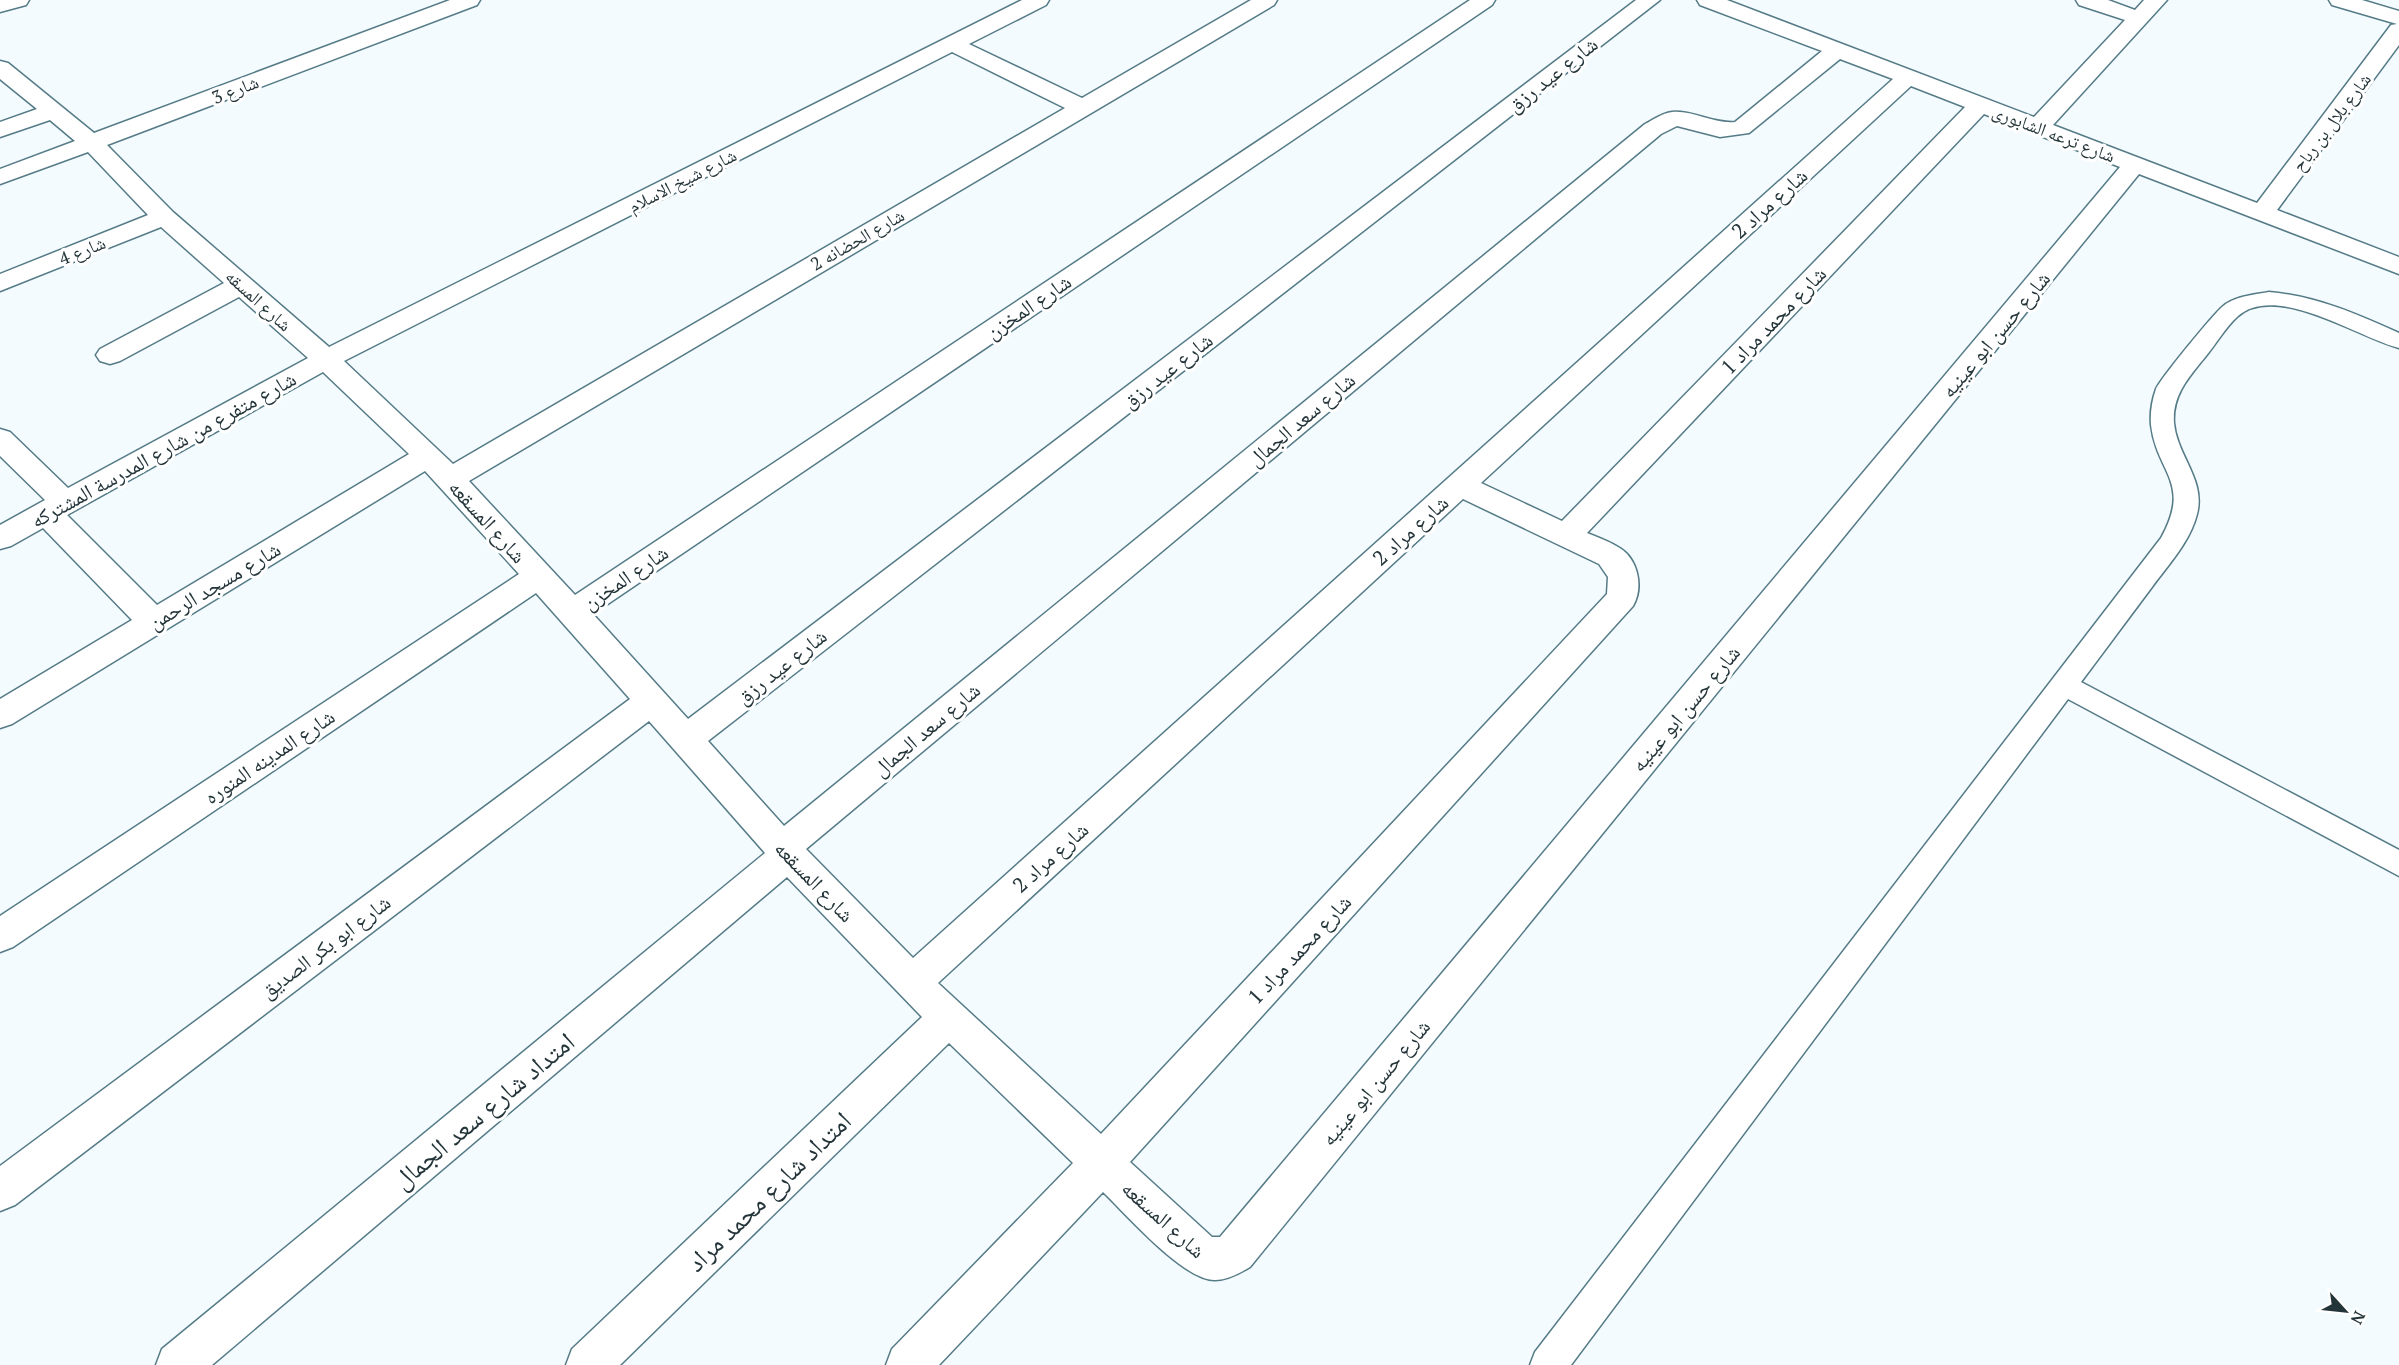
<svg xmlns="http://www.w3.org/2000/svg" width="2399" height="1365" font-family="'PT Serif','Noto Naskh Arabic',serif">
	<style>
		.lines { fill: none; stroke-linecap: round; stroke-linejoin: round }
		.service-casing { stroke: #557b87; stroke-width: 3 }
		.minor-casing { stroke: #557b87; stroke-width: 3 }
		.service { fill: #fff; fill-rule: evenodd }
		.minor { fill: #fff; fill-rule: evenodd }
		.labels { text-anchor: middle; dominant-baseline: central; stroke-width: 6; stroke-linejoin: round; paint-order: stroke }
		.far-street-label { font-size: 18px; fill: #24353a; stroke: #fff }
		.street-label { font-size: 21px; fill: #24353a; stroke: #fff }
		.near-street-label { font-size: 26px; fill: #24353a; stroke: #fff }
	</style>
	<rect width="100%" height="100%" fill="#f3fbfe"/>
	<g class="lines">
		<g class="service-casing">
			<path id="service" d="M2269 292C2316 296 2357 314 2399 333V348C2359 338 2275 281 2237 317 2225 328 2216 344 2206 356 2189 377 2172 395 2174 423 2177 456 2206 480 2197 514 2190 542 2168 565 2152 587 2128 619 2105 650 2081 682L2399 850V876L2068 699 1571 1365H1530L1535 1352 2161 538C2192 482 2157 474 2151 425 2150 414 2152 400 2156 389 2161 378 2212 316 2222 307 2234 296 2253 295 2269 292Z"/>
		</g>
		<g class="minor-casing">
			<path id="minor" d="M0 0H29L26 5 0 12Z
				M450 0H480L477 5 107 145 173 212 329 347 1022 0H1049L1046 5 969 44 1082 98 1251 0H1277L1274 5 469 481 575 595 1470 0H1495L1492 5 593 614 688 719 1636 0H1660L708 741 784 826 1645 124C1653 120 1662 113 1672 112 1693 110 1713 124 1735 122L1822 51 1700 5 1697 0H1727L2034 117 2125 20 2079 5 2076 0H2108L2135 10 2144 0H2167L2053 125 2257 203 2391 25 2397 24 2332 5 2329 0H2362L2399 11V45L2277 210 2399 257V274L2139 174 1250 1267C1240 1273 1227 1280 1215 1280 1184 1281 1126 1214 1103 1192L939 1365H886L892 1349 1073 1163 949 1043 620 1365H566L572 1349 922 1017 787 877 212 1365H156L162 1349 765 853 649 721 15 1205 0 1211V1166L630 699 536 593 13 947 0 952V916L519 574 425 471 12 724 0 728V699L132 620 43 528 11 546 0 549V525L45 500 0 456V429L10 432 68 488 308 358 239 297 120 361 110 364 100 361 96 355 100 349 224 283 161 227 0 291V274L148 215 88 152 0 184V169L75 141 50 120 0 137V122L37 109 0 79V61L8 63 94 133ZM952 52 1065 108 453 464 344 361ZM1840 59 1893 79 913 958 806 849 1661 134 1677 126 1720 137 1749 133ZM1911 86 1965 107 1562 521 1481 483ZM1984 114 2120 167 1220 1237H1212L1130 1162 1633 606C1644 587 1638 558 1618 547 1608 541 1597 537 1587 533ZM323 372 409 454 157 605 67 515ZM1463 499 1599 564 1608 577 1607 594 1101 1134 938 983Z"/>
		</g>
		<use href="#service" class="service"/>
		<use href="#minor" class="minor"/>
	</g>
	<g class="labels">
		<g class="far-street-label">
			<text transform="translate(235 89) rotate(-21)">شارع 3</text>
			<text transform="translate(2331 122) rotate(-53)">شارع بلال بن رباح</text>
			<text transform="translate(2054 133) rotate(21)">شارع ترعه الشابورى</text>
			<text transform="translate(682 180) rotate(-27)">شارع شيخ الاسلام</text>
			<text transform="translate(857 239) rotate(-30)">شارع الحضانه 2</text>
			<text transform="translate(82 250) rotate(-22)">شارع 4</text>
			<text transform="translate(259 300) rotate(42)">شارع المسقه</text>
		</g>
		<g class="street-label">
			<text transform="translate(1552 74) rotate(-38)">شارع عيد رزق</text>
			<text transform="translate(1769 203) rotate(-42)">شارع مراد 2</text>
			<text transform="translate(1028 306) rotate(-34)">شارع المخزن</text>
			<text transform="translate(1773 320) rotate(-46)">شارع محمد مراد 1</text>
			<text transform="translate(1995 334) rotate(-50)">شارع حسن ابو عينيه</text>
			<text transform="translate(1167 370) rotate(-38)">شارع عيد رزق</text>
			<text transform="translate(1301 419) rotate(-40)">شارع سعد الجمال</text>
			<text transform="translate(163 449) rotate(-29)">شارع متفرع من شارع المدرسة المشتركه</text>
			<text transform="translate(488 521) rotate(48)">شارع المسقعه</text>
			<text transform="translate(1410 530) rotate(-42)">شارع مراد 2</text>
			<text transform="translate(625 577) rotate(-34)">شارع المخزن</text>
			<text transform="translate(214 585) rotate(-31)">شارع مسجد الرحمن</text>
			<text transform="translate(781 666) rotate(-38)">شارع عيد رزق</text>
			<text transform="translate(1685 708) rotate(-50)">شارع حسن ابو عينيه</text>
			<text transform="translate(926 729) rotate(-40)">شارع سعد الجمال</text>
			<text transform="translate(269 756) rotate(-34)">شارع المدينه المنوره</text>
			<text transform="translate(1050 857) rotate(-42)">شارع مراد 2</text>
			<text transform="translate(815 881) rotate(46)">شارع المسقعه</text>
			<text transform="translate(325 946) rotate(-37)">شارع ابو بكر الصديق</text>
			<text transform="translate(1299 949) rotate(-47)">شارع محمد مراد 1</text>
			<text transform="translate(1375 1082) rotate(-50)">شارع حسن ابو عينيه</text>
			<text transform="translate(1164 1219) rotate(42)">شارع المسقعه</text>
		</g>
		<g class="near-street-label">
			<text transform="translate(483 1110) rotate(-40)">امتداد شارع سعد الجمال</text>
			<text transform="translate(768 1191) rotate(-44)">امتداد شارع محمد مراد</text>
		</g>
	</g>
	<g transform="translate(2345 1311) rotate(117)" stroke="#ffffff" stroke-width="4.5" paint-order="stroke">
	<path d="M0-4.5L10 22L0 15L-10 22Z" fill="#24353a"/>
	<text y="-9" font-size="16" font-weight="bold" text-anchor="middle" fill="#24353a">N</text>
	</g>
</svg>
